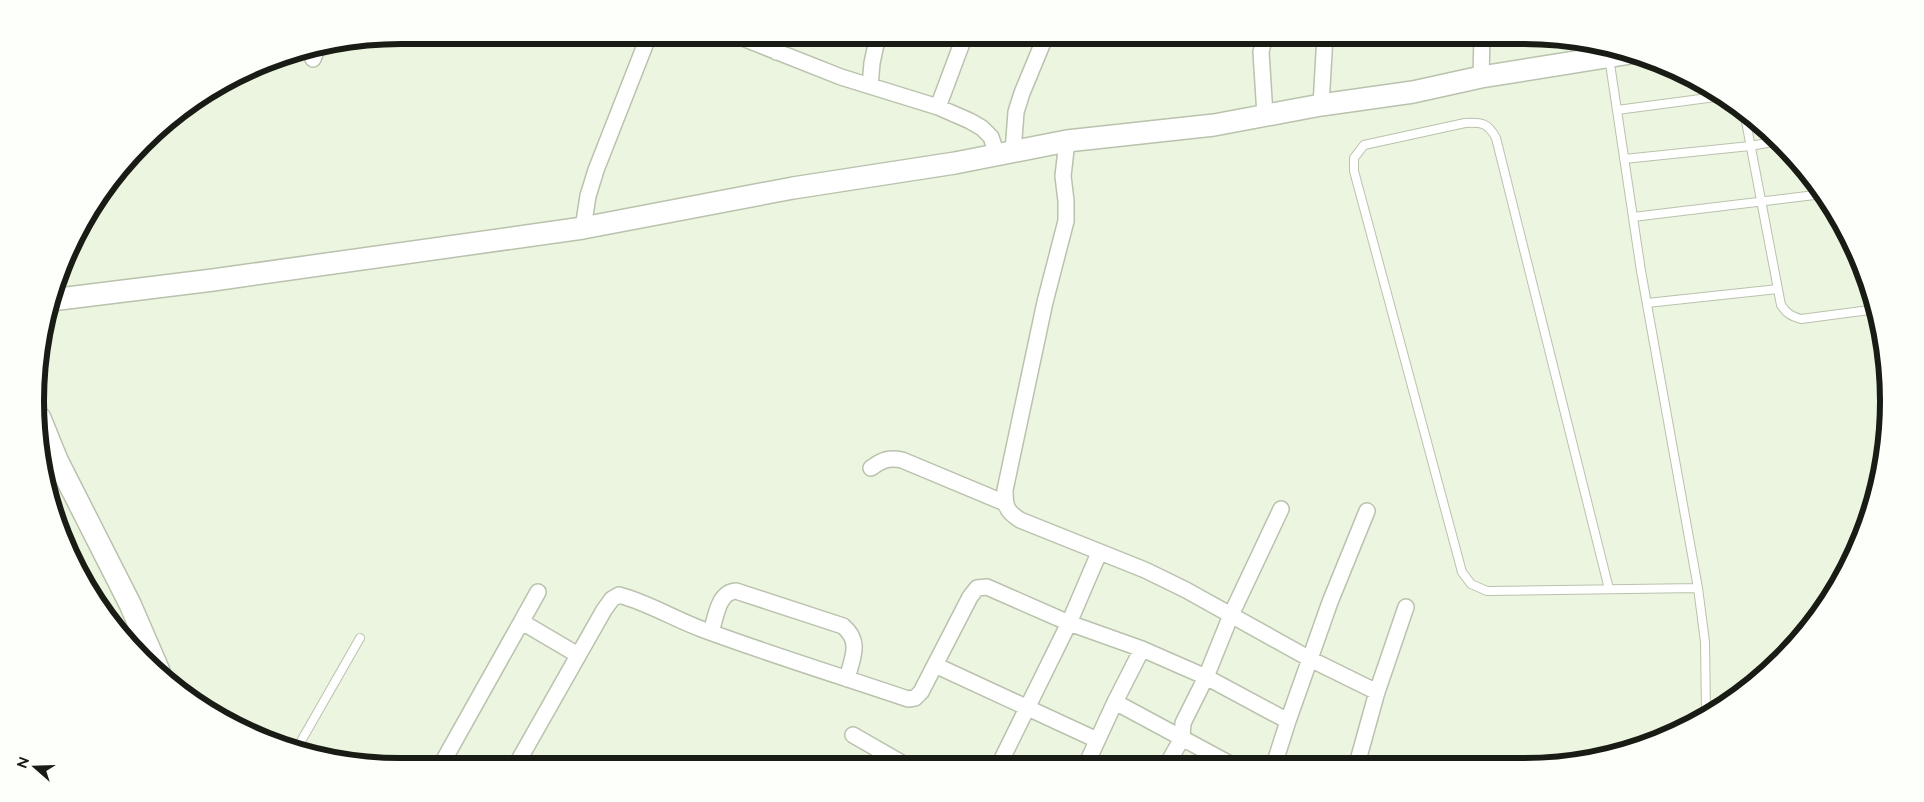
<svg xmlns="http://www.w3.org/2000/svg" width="1924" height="802" font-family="Raleway,sans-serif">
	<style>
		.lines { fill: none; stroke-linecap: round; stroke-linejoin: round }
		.lane-casing { stroke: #b9c2ad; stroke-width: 10 }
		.street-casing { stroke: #b9c2ad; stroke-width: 18 }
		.secondary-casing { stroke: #b9c2ad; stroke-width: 24 }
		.lane { stroke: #fff; stroke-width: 8 }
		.street { stroke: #fff; stroke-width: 15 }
		.secondary { stroke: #fff; stroke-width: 21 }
		.rim { fill: none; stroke: #191c15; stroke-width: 6 }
	</style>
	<rect width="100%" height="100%" fill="#ebf5df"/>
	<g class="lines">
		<g class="lane-casing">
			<path id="lane" d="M1609 57 1641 271 1698 588 1705 642 1706 712
				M1617 110 1723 96
				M1744 111 1781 305C1787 314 1791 316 1801 319L1877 309
				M1624 159 1750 146 1779 141
				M1633 217 1823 194
				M1647 303 1778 289
				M1609 589 1496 138C1488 123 1482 122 1465 123L1364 145 1354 158V171L1462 572 1471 584 1487 591 1698 588
				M296 750 360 638"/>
		</g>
		<g class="street-casing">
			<path id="street" d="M735 35 841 77 938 107 970 121 982 128 991 137 997 155
				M1265 35 1261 52 1265 115
				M776 52 783 35
				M313 59 317 49
				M1481 77 1482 35
				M870 86 872 63 878 35
				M1321 105 1325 35
				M938 107 965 35
				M1067 141 1063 176 1066 201V221L1045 302 1005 490C1005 506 1006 511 1020 520L1145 570 1186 590 1310 659 1377 692
				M1013 152 1016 112 1022 93 1046 35
				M583 228 588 196 596 170 649 35
				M871 468C882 460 889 457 902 460L1005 503
				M522 622 578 655
				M711 632C716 617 718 592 736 591L843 626C862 642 852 658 847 679
				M935 665 1097 740
				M1115 702 1232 765
				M853 735 907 766
				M445 758 538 592
				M1357 764 1377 692 1406 607
				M999 765 1069 623 1099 553
				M1086 765 1115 702 1142 649
				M1167 765 1182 738 1183 723 1206 677 1231 615 1281 509
				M1274 765 1288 721 1330 602 1367 511
				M515 767 604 610 612 599 619 595C649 603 676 620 704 630 772 655 840 676 908 699L915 698 921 692 970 597 977 588 987 587 1069 623 1142 649 1206 677 1288 721"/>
		</g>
		<g class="secondary-casing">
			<path id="secondary" d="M51 300 213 280 583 228 793 188 955 163 1067 141 1214 125 1321 105 1413 92 1481 77 1631 53
				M40 418 57 460 130 604 159 671"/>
		</g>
		<use href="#lane" class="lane"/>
		<use href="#street" class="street"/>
		<use href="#secondary" class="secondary"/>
	</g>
	<path d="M0 0H1924V802H0ZM401 44H1523A357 357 0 0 1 1880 401V401A357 357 0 0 1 1523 758H401A357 357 0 0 1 44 401V401A357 357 0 0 1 401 44Z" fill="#fdfffa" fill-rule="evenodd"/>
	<path class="rim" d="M401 44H1523A357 357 0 0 1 1880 401V401A357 357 0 0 1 1523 758H401A357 357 0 0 1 44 401V401A357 357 0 0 1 401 44Z"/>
	<g transform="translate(35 767) rotate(290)" stroke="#fdfffa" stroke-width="4" paint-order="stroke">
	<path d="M0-4L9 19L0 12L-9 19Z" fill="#191c15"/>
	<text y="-8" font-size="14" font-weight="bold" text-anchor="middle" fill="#191c15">N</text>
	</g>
</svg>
